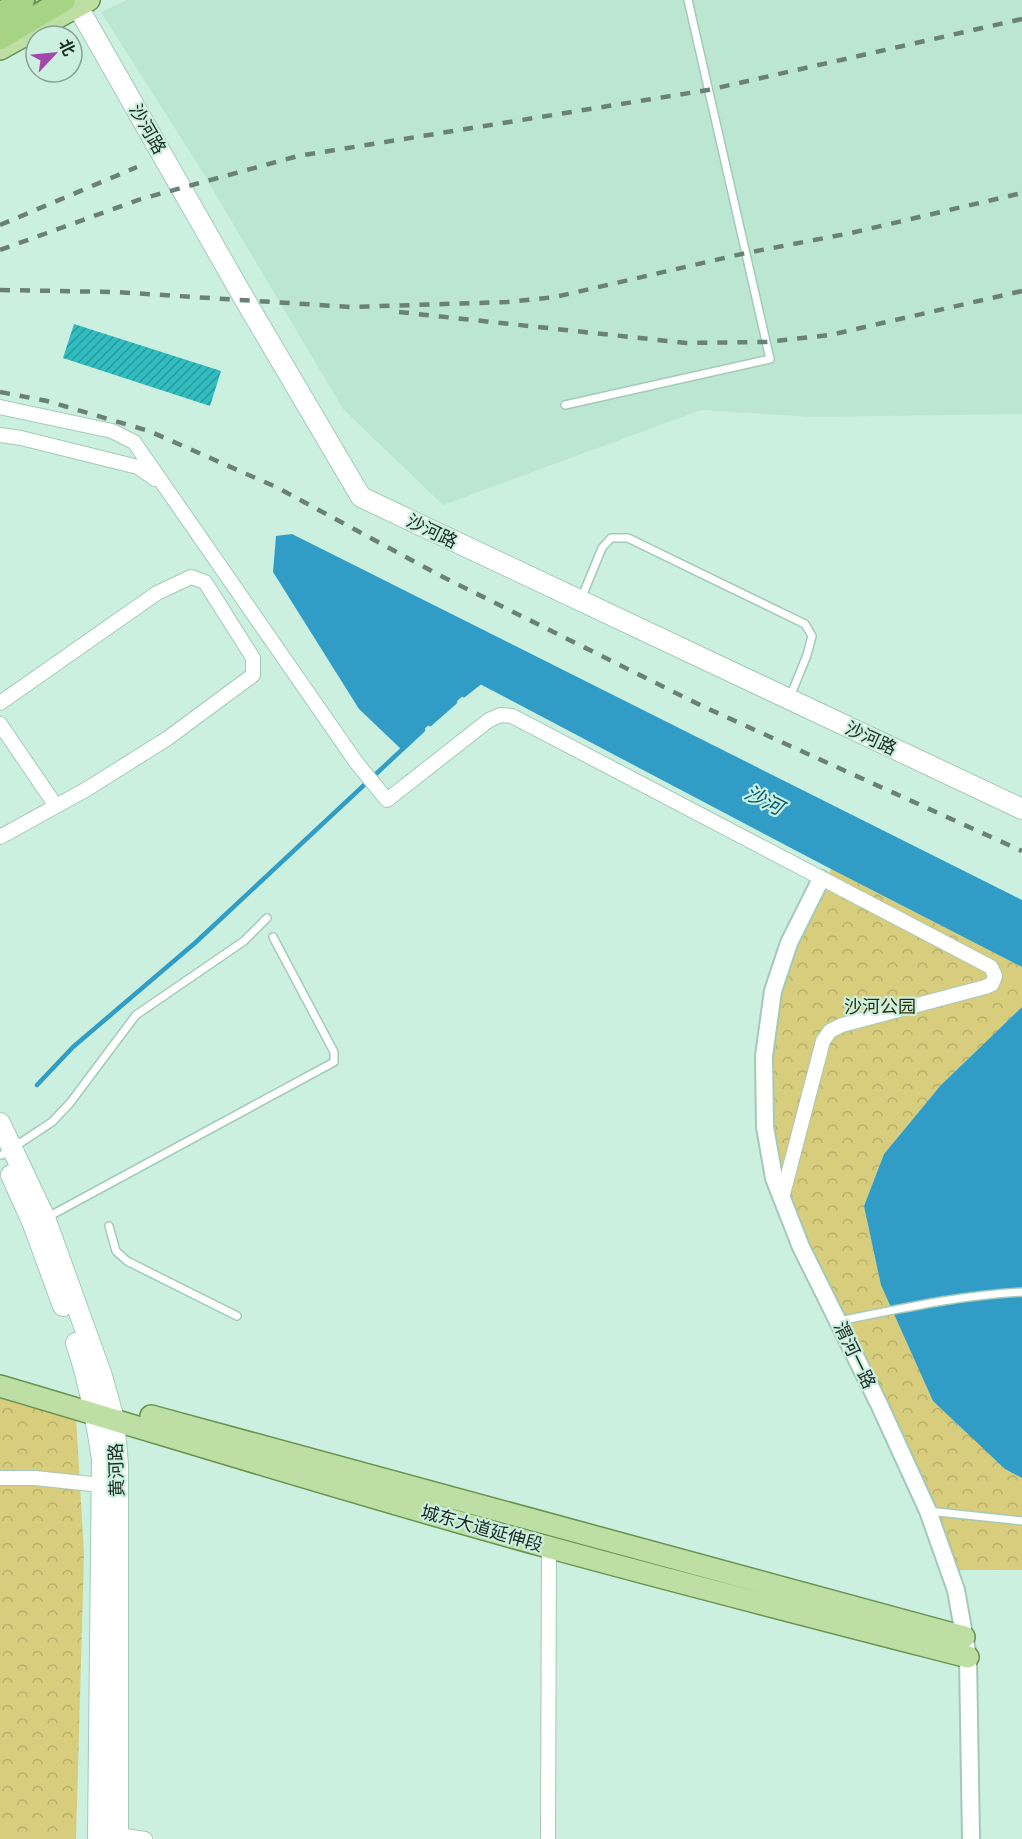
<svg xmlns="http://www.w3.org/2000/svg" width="1022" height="1839" font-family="Poppins,'Noto Sans SC',sans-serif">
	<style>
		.built { fill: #bbe7d2 }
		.forest { fill: url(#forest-crowns) }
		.water { fill: #319dc7 }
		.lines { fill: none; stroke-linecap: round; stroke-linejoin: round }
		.stream { stroke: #319dc7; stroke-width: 4.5 }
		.building { fill: url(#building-hatch) }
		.service-casing { stroke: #a4c9b8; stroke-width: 10 }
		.minor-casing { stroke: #a4c9b8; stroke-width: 16 }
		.tertiary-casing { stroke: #a4c9b8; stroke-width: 20 }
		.secondary-casing { stroke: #a4c9b8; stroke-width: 22 }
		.primary-casing { stroke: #68924e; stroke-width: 24 }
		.trunk-casing { stroke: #68924e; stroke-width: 26 }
		.service { stroke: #fff; stroke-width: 7 }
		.minor { stroke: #fff; stroke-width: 14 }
		.tertiary { stroke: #fff; stroke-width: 16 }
		.secondary { stroke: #fff; stroke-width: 20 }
		.primary { stroke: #bddfa3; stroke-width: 21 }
		.trunk { stroke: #a7d484; stroke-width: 22 }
		.rail { stroke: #698176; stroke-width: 4.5; stroke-dasharray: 10 10; stroke-linecap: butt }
		.labels { text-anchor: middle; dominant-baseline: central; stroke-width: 4.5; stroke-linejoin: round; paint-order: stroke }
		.street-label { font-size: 18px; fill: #1c2a24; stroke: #cbf0df }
		.park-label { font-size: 18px; fill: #332d05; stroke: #cbf0df }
		.water-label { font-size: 20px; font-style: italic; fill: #005976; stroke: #cbf0df }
	</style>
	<defs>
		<pattern id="forest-crowns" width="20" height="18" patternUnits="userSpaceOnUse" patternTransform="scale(1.5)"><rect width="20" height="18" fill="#d8cd7d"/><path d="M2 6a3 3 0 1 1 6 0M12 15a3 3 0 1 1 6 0" fill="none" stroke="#b9b06c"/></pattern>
		<pattern id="building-hatch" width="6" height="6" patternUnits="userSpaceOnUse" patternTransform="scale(1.5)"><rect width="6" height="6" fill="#31bcbf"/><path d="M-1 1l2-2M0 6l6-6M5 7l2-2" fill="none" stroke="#29999b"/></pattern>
	</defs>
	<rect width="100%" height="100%" fill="#cbf0df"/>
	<path class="built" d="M127 0H1022V414L812 417 701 410 443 505 343 409 197 163 101 12Z"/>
	<path class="forest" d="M831 869 1022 967V1007L941 1085 884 1154 864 1206 1005 1469 1022 1478V1570H956L789 1197 771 1128 770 1062 777 1011 794 947Z
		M0 1395 76 1416 84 1554 76 1839H0Z"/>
	<path class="water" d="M292 534 1022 900V967L831 869 478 683 401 749 359 709 273 572 276 536Z
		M1022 1007V1478L1005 1469 933 1401 881 1285 864 1206 884 1154 941 1085Z"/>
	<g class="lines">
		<path class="stream" d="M464 695 483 680
			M430 724 455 702
			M37 1085 73 1047 195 943 423 730"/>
	</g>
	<path class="building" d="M74 324 221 371 210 406 63 358Z"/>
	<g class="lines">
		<g class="service-casing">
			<path id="service" d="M565 405 770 359 688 0
				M581 599 602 548 611 538H628L805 624 812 636 807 655 790 697
				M2 1155 52 1122 70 1103 136 1015 244 941 267 918
				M46 1218 334 1062V1052L273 937
				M109 1226 116 1251 127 1261 237 1316
				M839 1321C899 1309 960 1295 1022 1292
				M928 1511 1022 1521"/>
		</g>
		<g class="minor-casing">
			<path id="minor" d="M0 407 112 431 134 442 356 762 387 800 489 720 501 715 512 716 991 967 995 976 992 984 985 987 842 1025 830 1031 823 1041 782 1198
				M0 435 21 438 138 467 155 479
				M0 703 157 593 191 577 205 582 253 658V675L168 738 87 789 0 837
				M0 724 56 806
				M0 1478H35L101 1485
				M112 1834 145 1839
				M548 1839 549 1547"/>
		</g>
		<g class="tertiary-casing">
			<path id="tertiary" d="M821 879 789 943 773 991 764 1056 765 1127 774 1178 801 1247 879 1404 928 1511 956 1590 968 1657 971 1839"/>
		</g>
		<g class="secondary-casing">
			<path id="secondary" d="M74 0 245 300 361 497 1022 809
				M0 1123 45 1218 102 1376 114 1419 118 1465V1839
				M11 1175 33 1224 63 1306
				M76 1343C89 1381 96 1419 102 1459L98 1839"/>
		</g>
		<g class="primary-casing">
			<path id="primary" d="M0 49 89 0
				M0 1386C183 1440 364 1497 548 1547 687 1585 828 1621 968 1657
				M151 1416 964 1637"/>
		</g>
		<g class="trunk-casing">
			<path id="trunk" d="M0 14 23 0
				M0 38 64 0"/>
		</g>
		<use href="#service" class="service"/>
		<use href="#minor" class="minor"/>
		<use href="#tertiary" class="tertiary"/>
		<use href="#secondary" class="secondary"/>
		<use href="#primary" class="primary"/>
		<use href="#trunk" class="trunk"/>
		<path class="rail" d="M0 225 137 167
			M0 250 141 199 298 156 708 90 1022 19
			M0 290 115 292 351 307 508 302 555 297 746 253 851 233 1022 193
			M399 312 686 343 766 342 830 335 1022 291
			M0 392 47 401 149 431 276 487 439 575 702 706 1022 851"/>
	</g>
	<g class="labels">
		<g class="street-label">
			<text transform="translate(148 129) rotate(60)">沙河路</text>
			<text transform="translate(432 531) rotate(26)">沙河路</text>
			<text transform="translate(871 738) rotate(25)">沙河路</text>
			<text transform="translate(855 1355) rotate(64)">渭河一路</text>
			<text transform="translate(116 1470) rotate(-92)">黄河路</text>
			<text transform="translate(482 1528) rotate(16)">城东大道延伸段</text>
		</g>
		<g class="park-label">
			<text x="880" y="1006">沙河公园</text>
		</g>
		<g class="water-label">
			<text transform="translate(764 800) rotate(27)">沙河</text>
		</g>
	</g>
	<g transform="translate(54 54) rotate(64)"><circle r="28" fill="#cbf0df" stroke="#85a194" stroke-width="1.5"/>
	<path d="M0-4.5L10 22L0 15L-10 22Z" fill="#a646ad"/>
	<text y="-9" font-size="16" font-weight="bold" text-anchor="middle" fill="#1c2a24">北</text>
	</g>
</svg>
